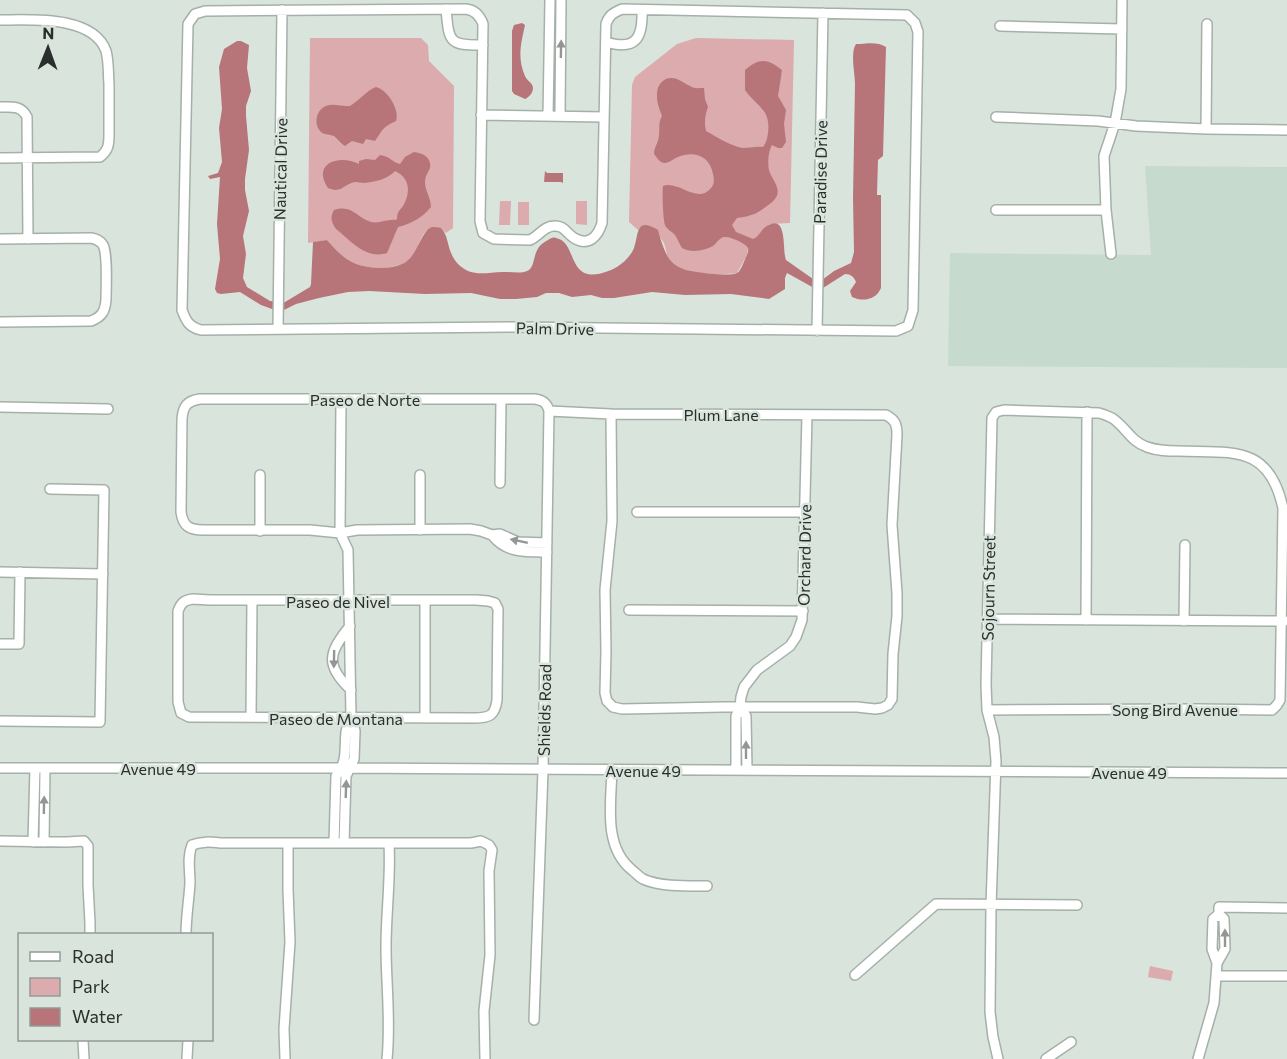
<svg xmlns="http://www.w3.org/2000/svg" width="1287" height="1059" font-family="Commissioner,sans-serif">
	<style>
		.built { fill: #c7dace }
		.green { fill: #dbabad }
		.water { fill: #b87579 }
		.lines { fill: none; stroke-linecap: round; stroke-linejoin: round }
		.minor-casing { stroke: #a5b0a9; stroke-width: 12 }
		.minor { stroke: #fff; stroke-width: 9 }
		.oneway { fill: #949696 }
		.labels { text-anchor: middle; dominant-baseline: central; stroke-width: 5; stroke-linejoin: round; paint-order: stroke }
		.street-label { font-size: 16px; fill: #2a2e2c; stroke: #d9e4dd }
	</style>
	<rect width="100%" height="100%" fill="#d9e4dd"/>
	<path class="built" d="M1145 166 1287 167V368L948 366 950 253 1151 255Z"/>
	<path class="green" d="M310 38H421L428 45 429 61 454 86 453 228 446 233 441 228C418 225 423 245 411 258 398 271 367 270 352 262 342 257 334 248 327 240L308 243Z
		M696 38 794 40 790 223 770 224 757 237 748 249 747 255 737 273C719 275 684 275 671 262 665 256 667 246 662 240 658 234 648 230 642 226L638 230 629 222 632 85 635 77 677 44Z
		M500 201H511L510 225H499Z
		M576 201H587V225L576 224Z
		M518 202H529V225H518Z
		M1150 966 1173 971 1171 981 1148 977Z"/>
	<path class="water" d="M522 23 525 25C521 44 517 57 525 76 527 81 533 83 533 88 533 93 529 97 525 99L514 94 512 91V31L514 25Z
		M237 41H241L249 45 247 68 251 91 246 106V116L249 150 245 179V190L249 211 243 236 246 254 243 278 247 287 270 301 285 302 310 287 311 284 313 242 327 240C334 248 342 257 352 262 365 269 395 271 407 261 418 253 422 230 432 227 433 227 439 227 441 228 450 237 446 251 458 264 473 279 488 271 506 272 513 272 523 274 529 270 537 263 531 248 548 240 551 238 553 237 556 238 579 242 565 289 611 270 620 266 630 258 634 248 639 235 635 216 658 230 660 238 665 254 670 260 674 265 680 268 686 270 694 272 729 277 737 273 741 271 744 261 746 257 747 255 749 251 748 248 746 243 729 236 724 237 719 238 717 243 713 246 704 251 691 253 682 248 679 244 678 239 675 235 672 231 667 230 665 225 663 220 662 192 663 186 679 180 697 205 711 188 715 184 714 179 713 174 710 156 694 150 678 157 673 159 669 163 665 163 660 163 657 158 654 154 654 147 659 142 659 135 660 128 658 123 662 116 660 110 657 104 657 97 656 85 664 75 677 79 682 81 685 84 690 86 694 89 699 88 704 88L705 99 708 107C705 115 704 123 706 131 717 137 730 146 743 148 750 148 756 146 763 147 767 141 767 139 768 133 771 109 757 107 745 90V70C759 58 767 58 782 70L778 96 786 110 784 124 786 142 782 148H778L772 145C768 152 767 166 770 173 775 184 784 192 771 203 765 207 759 213 751 215 746 217 741 217 737 218L732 225 736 232 753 239C760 236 761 229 767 226 788 213 782 250 786 260L813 279 822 280 834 271 851 263 854 252 853 198 855 84C855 73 850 53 856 44 866 44 877 41 886 47L883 156 878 160 877 195H881V288C876 300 863 302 852 297L850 291 856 282C854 277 851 274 845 274L823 288H814L787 273 785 278V289L769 299 731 294 685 295 652 292 614 298H602L591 295 572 297 559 293H546L537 297 516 299H500L471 293 425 294 369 291 348 292 319 298 296 304 284 310 272 309 261 305 240 292 221 294 217 293 215 289 220 259 217 224 220 177 210 179 208 176 218 173 222 162 219 128 222 109 219 67 224 49Z
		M376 87C388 90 400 110 396 121 382 128 384 128 375 141L366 139 363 144 352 141 345 146C340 143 338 139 334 136 329 134 323 135 320 131 313 123 317 109 326 106 334 103 342 107 350 106 359 101 367 90 376 87Z
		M414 152C422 153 432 157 430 168 428 173 425 176 425 182 425 191 431 198 431 207 423 217 411 224 398 227L387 253C366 260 350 240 336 229 331 222 330 217 334 210 352 204 356 217 371 222 379 224 387 219 395 220L397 219C397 212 399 211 403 206 411 192 410 178 395 171 388 179 375 182 364 183 364 183 355 182 355 182 343 184 342 194 328 188 311 163 340 154 359 164V161L366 159 375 160 380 155C390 156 393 163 400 164L405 157Z
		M545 171 547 173H563V183L561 182H544Z"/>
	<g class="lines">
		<g class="minor-casing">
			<path id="minor" d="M446 9C449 41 448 46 483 45
				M466 9C475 10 480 16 483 24L480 221 483 233 494 239 530 240C539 236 544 226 554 226 564 225 567 234 574 238 589 247 598 236 602 223L606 24C609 15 613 13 622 9L907 15 915 23 918 32 913 310 908 326 896 331 509 327 201 330C189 327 186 321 182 310L188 24 195 14 205 11Z
				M0 20C31 20 93 15 106 51 109 62 108 73 109 84 109 101 109 118 109 135 109 145 108 151 100 157L0 158
				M1000 26 1122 29
				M606 42C636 51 643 38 642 10
				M0 107C12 107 21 105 27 117L28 239
				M481 115 604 117
				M548 116 550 0
				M560 116 561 0
				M996 117 1098 121 1136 126 1206 129 1287 130
				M1206 129 1207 24
				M996 210H1106
				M0 239 91 238C96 239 100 240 103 245 108 254 106 288 106 300 105 311 102 317 91 321L0 322
				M1111 254 1106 210 1104 156 1115 123 1121 89 1122 0
				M278 329 282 10
				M817 331 823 13
				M341 399 340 533 348 550 351 717 355 731 354 759 346 776 344 843
				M0 407 108 409
				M549 411 611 414 886 415C895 420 897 424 897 435L892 525 897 593V616L893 654 892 699 888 705 882 708 875 709 857 707H723L622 709 613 707 607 701 605 693 606 651 605 590 612 521 611 414
				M500 483 501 400
				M637 512H805
				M420 530V475
				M260 531V475
				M492 535C506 553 525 552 547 552
				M0 572 103 574
				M193 599 210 600H476L488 601 495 603 498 609 497 700C495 715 490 718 475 718L189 717 181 713 178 702V611C181 603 184 600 193 599Z
				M629 610 803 611
				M988 619 1285 621
				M1086 620 1087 412
				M1184 621 1185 545
				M350 626C329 652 324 665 351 690
				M0 644H19L20 572
				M740 707 746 716 747 770
				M987 710 1198 709 1272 710 1277 705 1280 700 1283 508C1269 444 1232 453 1179 451 1168 451 1158 451 1147 447 1131 442 1125 426 1112 418 1108 416 1103 414 1099 413L1004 410 996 412 992 418 986 684 987 710 994 737 996 761 991 906 990 1012 993 1037 998 1059
				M251 717 252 600
				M425 718V601
				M0 721 100 722 104 490 50 489
				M0 768H342L1287 773
				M612 770C611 803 603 847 632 870 636 873 639 877 643 879 660 887 688 886 707 886
				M736 770V716L740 707 741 697 744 687 757 670 790 646 796 637 802 620 807 415
				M0 841 67 842 84 841 88 846V885L90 923V934
				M33 842 35 768
				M44 842 45 768
				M334 843 336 776C348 760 344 751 346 732 347 727 349 722 351 717
				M1219 914V907L1287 908
				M186 934C186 917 189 900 190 883 190 870 187 857 192 845 202 841 211 842 221 843H471L481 841 489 845 492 850 489 871 490 955 484 1011 485 1059
				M1217 963 1212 949 1213 919 1219 914
				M855 975 936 904 1077 905
				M1216 976H1287
				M534 1020 543 770 549 411C547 403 543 400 535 399H200C187 401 183 406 182 419L181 512C183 526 189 530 203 530H310L340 533 357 530 470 529 481 531 492 535 500 534 518 542 547 543
				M83 1040 84 1059
				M187 1059 188 1040
				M285 1059 284 1029 290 942 288 890V843
				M387 1059C391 1021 386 984 386 947 386 912 391 878 389 844
				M1046 1059 1071 1042
				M1198 1059 1214 1003 1217 963 1225 949 1224 919 1219 914"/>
		</g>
		<use href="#minor" class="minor"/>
	</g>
	<defs><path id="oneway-solid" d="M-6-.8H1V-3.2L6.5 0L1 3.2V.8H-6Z" transform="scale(1.5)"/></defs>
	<g class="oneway">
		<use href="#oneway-solid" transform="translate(561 49) rotate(-89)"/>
		<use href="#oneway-solid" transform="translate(519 541) rotate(-168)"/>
		<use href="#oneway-solid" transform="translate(334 659) rotate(91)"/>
		<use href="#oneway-solid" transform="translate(746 750) rotate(-90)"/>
		<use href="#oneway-solid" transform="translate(346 789) rotate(-88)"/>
		<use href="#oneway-solid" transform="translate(44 805) rotate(-89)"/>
		<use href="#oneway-solid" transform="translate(1225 938) rotate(-90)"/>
	</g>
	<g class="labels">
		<g class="street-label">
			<text transform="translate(280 169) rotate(-89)">Nautical Drive</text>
			<text transform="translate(820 172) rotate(-89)">Paradise Drive</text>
			<text transform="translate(555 328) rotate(1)">Palm Drive</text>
			<text x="365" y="399">Paseo de Norte</text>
			<text x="721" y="414">Plum Lane</text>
			<text transform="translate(804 555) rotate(-89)">Orchard Drive</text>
			<text transform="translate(988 588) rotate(-89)">Sojourn Street</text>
			<text x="338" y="601">Paseo de Nivel</text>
			<text x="1175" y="709">Song Bird Avenue</text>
			<text transform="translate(544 710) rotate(-89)">Shields Road</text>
			<text x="336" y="718">Paseo de Montana</text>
			<text x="158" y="768">Avenue 49</text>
			<text x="643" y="770">Avenue 49</text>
			<text x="1129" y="772">Avenue 49</text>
		</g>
	</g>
	<rect x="18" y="933" width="195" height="108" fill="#d9e4dd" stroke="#939b96" stroke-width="1.5"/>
	<rect x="30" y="952" width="30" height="9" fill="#ffffff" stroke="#939b96" stroke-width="1.5"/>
	<text x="72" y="963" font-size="18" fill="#2a2e2c">Road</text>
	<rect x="30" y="978" width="30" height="18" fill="#dbabad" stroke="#939b96" stroke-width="1.5"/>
	<text x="72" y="993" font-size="18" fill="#2a2e2c">Park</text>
	<rect x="30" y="1008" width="30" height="18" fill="#b87579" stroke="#939b96" stroke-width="1.5"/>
	<text x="72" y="1023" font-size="18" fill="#2a2e2c">Water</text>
	<g transform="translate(48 48) rotate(1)" stroke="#d9e4dd" stroke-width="4.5" paint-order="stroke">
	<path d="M0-4.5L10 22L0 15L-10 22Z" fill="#2a2e2c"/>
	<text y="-9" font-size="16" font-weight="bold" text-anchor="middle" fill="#2a2e2c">N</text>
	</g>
</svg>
